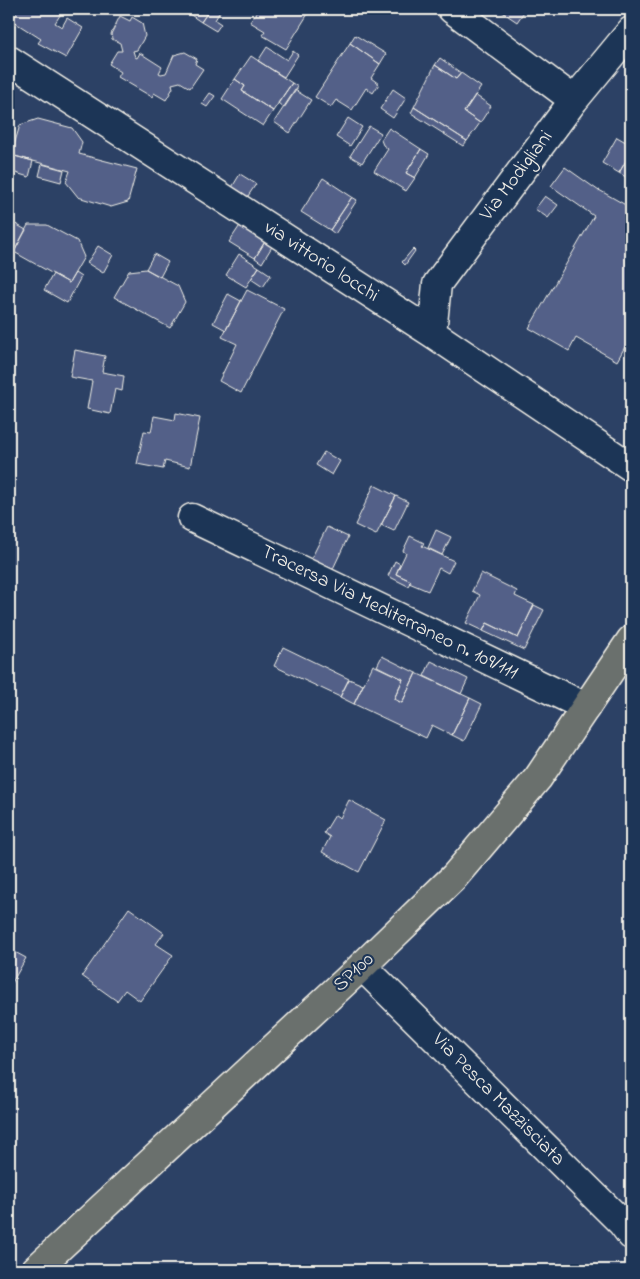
<svg xmlns="http://www.w3.org/2000/svg" width="640" height="1279" font-family="'Indie Flower',sans-serif">
	<style>
		.building { fill: #526188; stroke: #f4f1e8 }
		.lines { fill: none; stroke-linecap: round; stroke-linejoin: round }
		.minor-casing { stroke: #f4f1e8; stroke-width: 31 }
		.major-casing { stroke: #f4f1e8; stroke-width: 31 }
		.minor { stroke: #1d3557; stroke-width: 28 }
		.major { stroke: #6a706d; stroke-width: 28 }
		.labels { text-anchor: middle; dominant-baseline: central; stroke-width: 4.5; stroke-linejoin: round; paint-order: stroke }
		.street-label { font-size: 20px; fill: #f4f1e8; stroke: #1d3557 }
	</style>
	<rect width="100%" height="100%" fill="#2c4165"/>
	<filter id="ink" filterUnits="userSpaceOnUse"><feTurbulence type="fractalNoise" baseFrequency=".02" numOctaves="2"/><feDisplacementMap in="SourceGraphic" scale="10" xChannelSelector="R" yChannelSelector="G"/><feConvolveMatrix kernelMatrix="1 2 1 2 8 2 1 2 1" color-interpolation-filters="sRGB"/></filter>
	<g filter="url(#ink)">
		<path class="building" d="M18 9H64L55 23 62 27 67 18 83 28 66 58 38 43 41 39 11 20Z
			M186 9H210L201 22 185 11Z
			M210 9 221 10 215 20 221 24 216 31 201 22Z
			M259 9H311L286 49 262 35 265 31 250 22Z
			M498 9H526L517 22Z
			M120 16 130 21 132 17 142 23 145 36 137 50 133 51 135 57 137 58 140 53 162 67 159 73 161 74 166 73 174 55 185 52 197 59 195 64 203 69 190 88 180 82 172 84 173 88 166 100 154 93 152 97 118 77 121 72 109 64 117 51H122L120 43 112 39 111 34Z
			M355 35 386 54 380 64 350 43Z
			M350 43 380 64 371 78 379 84 373 93 366 88 352 110 336 100 331 107 315 97Z
			M267 47 287 60 293 51 298 55 284 77 258 61Z
			M251 56 292 83 273 111 242 91 245 86 235 79Z
			M440 58 461 73 456 79 435 65Z
			M435 65 456 79 461 73 481 87 464 112 480 123 467 141 414 107Z
			M235 79 245 86 242 91 273 111 263 126 222 99Z
			M292 83 298 87 284 108 278 103Z
			M393 89 406 98 393 118 380 109Z
			M295 90 311 100 290 133 274 122Z
			M210 93 215 96 207 107 202 104Z
			M475 95 491 106 480 123 464 112Z
			M414 107 467 141 463 146 411 113Z
			M348 118 362 127 350 146 336 137Z
			M38 119 72 128 82 142 79 154 137 169 128 202 111 207 78 197 66 182 70 171 11 155 20 125Z
			M369 126 381 133 362 163 350 156Z
			M389 128 421 149 406 173 415 178 406 191 374 171 388 149 383 145 381 140Z
			M617 137 631 145V152L619 173 602 163Z
			M421 149 429 154 415 178 406 173Z
			M631 152V180L619 173Z
			M11 155 33 161 29 177 9 171Z
			M42 164 64 170 61 182 39 176Z
			M565 167 599 191V190L631 208V336L617 361 576 338 569 351 529 328 594 216 551 186Z
			M240 174 256 184 246 199 231 189Z
			M323 178 352 197 330 230 301 212Z
			M545 196 558 205 548 218 535 209Z
			M352 197 357 200 335 234 330 230Z
			M12 222 26 230 15 250 9 246V229Z
			M241 224 266 240 255 258 229 242Z
			M28 225H47L77 241 84 257 69 283 14 252Z
			M266 240 273 245 262 263 255 258Z
			M98 246 113 255 103 273 87 263Z
			M413 249 415 251 405 265 402 262Z
			M154 254 168 262 160 277 146 269Z
			M239 254 259 267 246 287 226 275Z
			M259 267 271 275 263 287 251 279Z
			M146 269 178 286 185 302 170 328 114 297 129 271Z
			M75 273 81 277 67 303 44 290 53 274 69 283Z
			M247 290 284 309 241 393 219 381 237 344 222 337Z
			M228 294 241 301 226 330 213 323Z
			M75 350 105 356 102 372 124 376 122 391 115 389 110 414 87 409 92 381 70 377Z
			M176 413 200 418 190 467 165 461 163 469 137 464 144 431 151 432 154 416 175 420Z
			M324 452 340 461 332 475 316 465Z
			M374 485 396 496 376 535 355 525Z
			M396 496 408 502 394 531 381 525Z
			M327 527 348 537 331 573 309 563Z
			M436 530 451 537 442 555 428 548Z
			M410 536 424 543 422 546 454 561 448 573 439 568 428 591 409 583 411 581 396 574 406 553 403 551Z
			M395 561 400 564 396 574 411 581 408 586 388 576Z
			M481 573 517 591 515 596 534 605 518 638 487 623 483 631 466 623 480 595 472 591Z
			M534 605 544 610 524 650 483 631 487 623 518 638Z
			M283 647 349 679 340 697 274 666Z
			M382 656 416 673 402 703 394 699 403 679 377 666Z
			M431 661 468 679 461 694 424 676Z
			M373 665 403 679 394 699 402 703 416 673 470 698 452 735 432 725 426 738 354 704Z
			M349 679 363 685 354 704 340 697Z
			M470 698 482 704 464 741 452 735Z
			M349 800 386 820 359 872 322 852 330 837 324 833 335 815 340 818Z
			M129 908 164 933 156 944 173 955 140 1001 125 990 117 1001 82 976Z
			M13 951 26 958 9 988V958Z"/>
		<g class="lines">
			<g class="minor-casing">
				<path id="minor" d="M452 9 574 100
					M9 60 432 333 631 467
					M432 333 437 284 574 100 631 31
					M192 518 586 707
					M362 966 622 1223 631 1235"/>
			</g>
			<g class="major-casing">
				<path id="major" d="M35 1270 362 966 454 877 538 778 631 640"/>
			</g>
			<use href="#minor" class="minor"/>
			<use href="#major" class="major"/>
		</g>
	</g>
	<g class="labels">
		<g class="street-label">
			<text transform="translate(517 176) rotate(-53)">Via Modigliani</text>
			<text transform="translate(321 262) rotate(33)">via vittorio locchi</text>
			<text transform="translate(389 613) rotate(26)">Tracersa Via Mediterraneo n. 109/111</text>
			<text transform="translate(354 973) rotate(-43)">SP100</text>
			<text transform="translate(498 1100) rotate(45)">Via Pesca Mazzisciata</text>
		</g>
	</g>
	<rect width="640" height="1279" fill="none" stroke="#1d3557" stroke-width="30"/>
	<rect x="15" y="15" width="610" height="1249" fill="none" stroke="#f4f1e8" stroke-width="2" filter="url(#ink)"/>
</svg>
